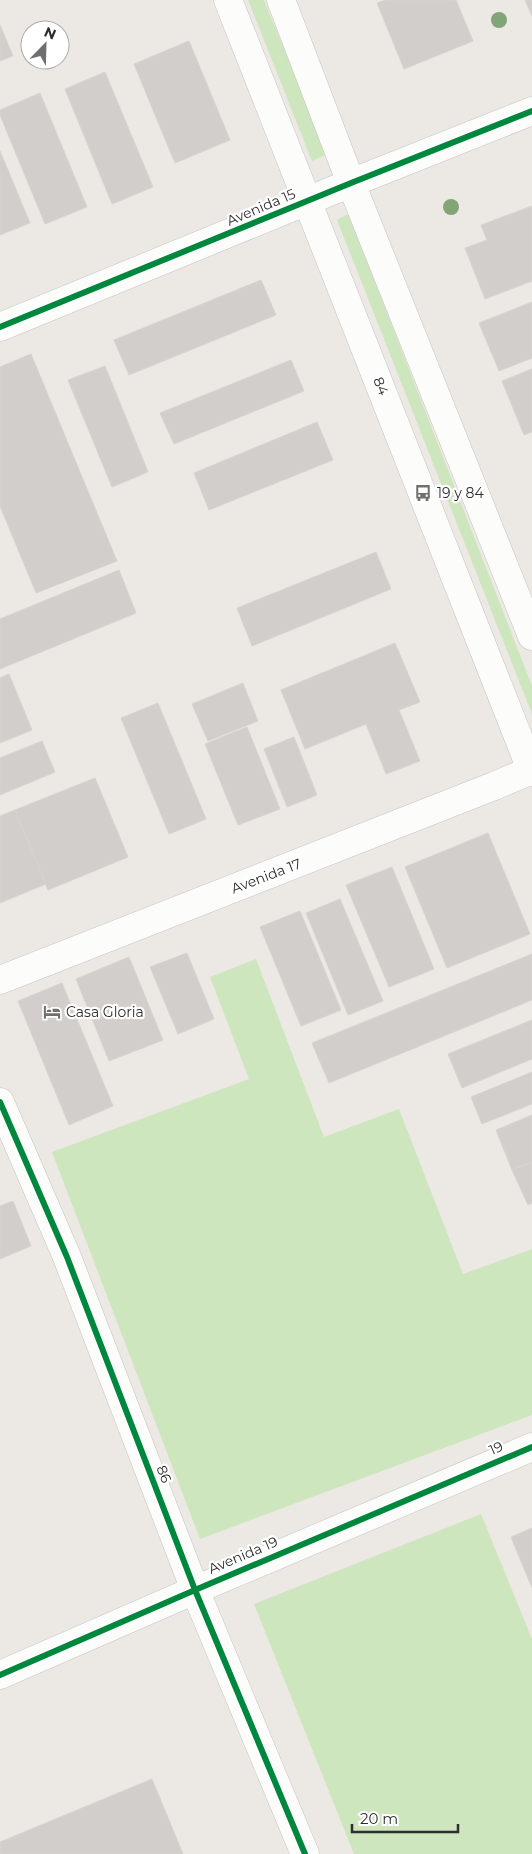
<svg xmlns="http://www.w3.org/2000/svg" width="532" height="1854" font-family="Montserrat,sans-serif">
	<style>
		.green { fill: #cee6be }
		.building { fill: #d1cecb; stroke: #d7d4d0 }
		.lines { fill: none; stroke-linecap: round; stroke-linejoin: round }
		.street-casing { stroke: #c5c4c5; stroke-width: 29 }
		.secondary-casing { stroke: #c5c4c5; stroke-width: 29 }
		.street { stroke: #fcfcfb; stroke-width: 28 }
		.secondary { stroke: #fcfcfb; stroke-width: 28 }
		.cycleway-casing { stroke: #fff; stroke-width: 9 }
		.cycleway { stroke: #00873e; stroke-width: 6 }
		.tree { fill: #82a575 }
		.labels { text-anchor: middle; dominant-baseline: central; stroke-width: 4.5; stroke-linejoin: round; paint-order: stroke }
		.street-label { font-size: 14px; fill: #2e2e2e; stroke: #fff }
		.poi-label { font-size: 14px; fill: #2e2e2e; stroke: #fff; text-anchor: start }
	</style>
	<rect width="100%" height="100%" fill="#ece8e4"/>
	<path class="green" d="M248 0H264L327 154 312 161Z
		M346 215H349L532 686V714L337 220Z
		M256 959 324 1137 399 1109 463 1274 532 1249V1415L200 1539 52 1152 249 1079 210 977Z
		M481 1514 532 1639V1854H354L254 1604Z"/>
	<path class="building" d="M385 0H456L473 41 404 69 377 3Z
		M525 0H532V16Z
		M0 25 13 56 0 61Z
		M189 41 230 140 175 163 134 64Z
		M105 72 153 187 112 204 65 89Z
		M40 93 87 207 45 224 0 115V110Z
		M0 151 30 223 0 235Z
		M532 206V281L485 299 465 248 487 240 481 225Z
		M261 280 276 315 129 375 114 340Z
		M532 302V358L499 371 479 323Z
		M31 354 117 561 36 593 0 506V367Z
		M291 360 304 391 174 444 160 413Z
		M105 366 148 472 112 487 68 380Z
		M532 369V432L524 435 502 381Z
		M317 422 333 460 209 510 194 473Z
		M376 552 391 589 252 646 237 608Z
		M119 570 136 613 0 669V619Z
		M395 643 420 702 399 710 420 761 386 774 366 724 305 749 281 690Z
		M9 674 32 730 0 743V678Z
		M243 683 258 721 208 741 192 704Z
		M158 703 206 819 169 834 121 718Z
		M247 727 280 809 238 825 205 744Z
		M294 737 317 795 287 807 264 749Z
		M42 741 55 772 0 795V758Z
		M95 778 128 857 48 890 15 810Z
		M15 810 46 884 0 903V816Z
		M488 833 530 934 447 968 405 867Z
		M392 867 434 969 389 987 346 885Z
		M340 899 383 1001 348 1015 306 913Z
		M300 911 341 1010 301 1026 260 927Z
		M187 953 214 1019 178 1034 150 967Z
		M532 954V1000L329 1083 312 1043Z
		M129 957 163 1040 109 1061 76 979Z
		M62 983 113 1106 69 1125 18 1001Z
		M532 1020V1059L462 1088 448 1054Z
		M532 1072V1104L482 1124 471 1097Z
		M532 1115V1162L512 1170 496 1130Z
		M532 1162V1203L528 1205 512 1170Z
		M13 1201 31 1246 0 1259V1206Z
		M532 1528V1588L511 1537Z
		M152 1779 183 1854H0V1842Z"/>
	<g class="lines">
		<g class="street-casing">
			<path id="street" d="M0 327 351 183 532 111
				M0 980 494 786 532 770
				M0 1102 67 1257 195 1590 305 1854
				M0 1675 195 1590 532 1447"/>
		</g>
		<g class="secondary-casing">
			<path id="secondary" d="M228 0 532 772
				M281 0 351 183 532 636"/>
		</g>
		<use href="#street" class="street"/>
		<use href="#secondary" class="secondary"/>
		<g class="cycleway-casing">
			<path id="cycleway" d="M0 327 351 183 532 111
				M0 1102 67 1257 195 1590 305 1854
				M0 1675 195 1590 532 1447"/>
		</g>
		<use href="#cycleway" class="cycleway"/>
	</g>
	<g class="tree">
		<circle cx="499" cy="20" r="8"/>
		<circle cx="451" cy="207" r="8"/>
	</g>
	<defs>
		<g id="bus-bare" transform="scale(1.35)"><path d="M-5-6H5V4H4V6H2V4H-2V6H-4V4H-5ZM-3.5-4V0h7V-4ZM-3.5 1.2v1.5H-2V1.2ZM2 1.2v1.5H3.5V1.2Z" fill="#706f6e" stroke="#fff" stroke-width="2.5" paint-order="stroke"/></g>
		<g id="hotel-bare" transform="scale(1.35)"><path d="M-6-4.5h1.5V1H6V5H4.5V3h-9V5H-6ZM-4 0a1.8 1.8 0 1 1 3.6 0ZM.5 0V-2.5h3Q6-2.5 6 0Z" fill="#706f6e" stroke="#fff" stroke-width="2.5" paint-order="stroke"/></g>
	</defs>
	<g fill-rule="evenodd">
		<use href="#bus-bare" x="423" y="493"/>
		<use href="#hotel-bare" x="52" y="1012"/>
	</g>
	<g class="labels">
		<g class="street-label">
			<text transform="translate(261 207) rotate(-23)">Avenida 15</text>
			<text transform="translate(381 386) rotate(68)">84</text>
			<text transform="translate(266 876) rotate(-21)">Avenida 17</text>
			<text transform="translate(496 1448) rotate(-23)">19</text>
			<text transform="translate(164 1474) rotate(69)">86</text>
			<text transform="translate(243 1555) rotate(-23)">Avenida 19</text>
		</g>
		<g class="poi-label">
			<text x="437" y="493">19 y 84</text>
			<text x="66" y="1012">Casa Gloria</text>
		</g>
	</g>
	<g transform="translate(45 45) rotate(23)"><circle r="24" fill="#ffffff" stroke="#ababab"/>
	<path d="M0-4L9 19L0 12L-9 19Z" fill="#706f6e"/>
	<text y="-8" font-size="14" font-weight="bold" text-anchor="middle" fill="#2e2e2e">N</text>
	</g>
	<path d="M352 1824v8h106v-8" fill="none" stroke="#2e2e2e" stroke-width="2.5"/>
	<text x="360" y="1824" font-size="15" fill="#2e2e2e" stroke="#ffffff" stroke-width="4" paint-order="stroke">20 m</text>
</svg>
